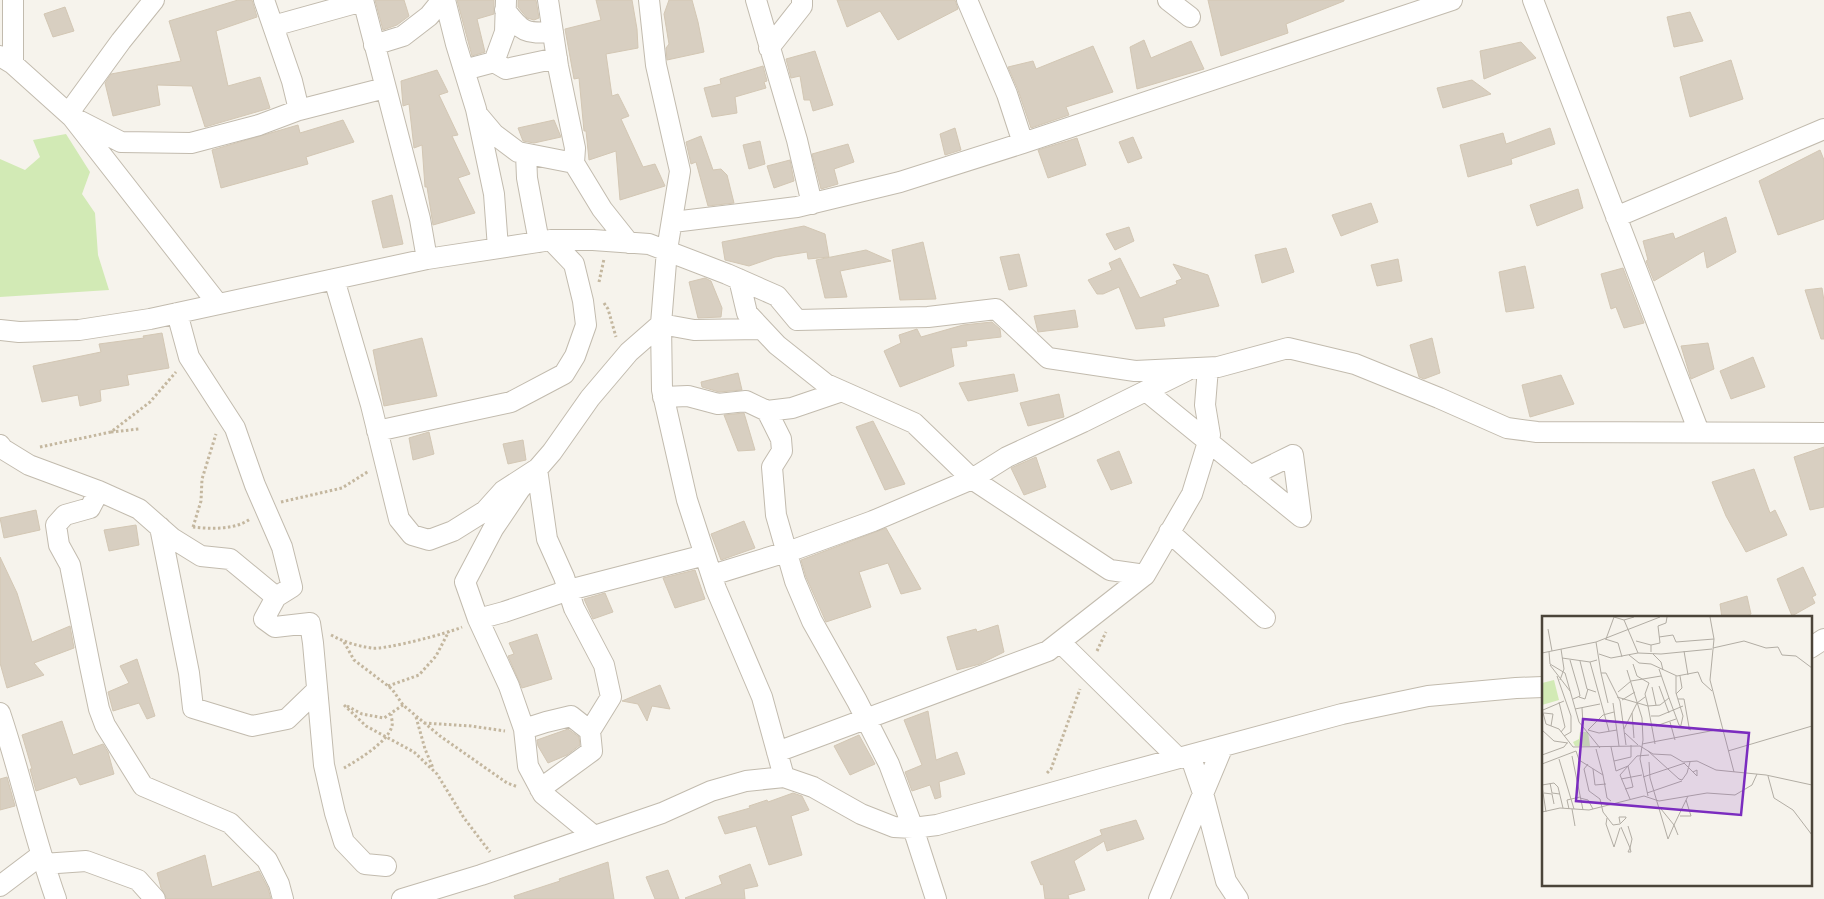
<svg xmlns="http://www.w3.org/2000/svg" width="1824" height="899" font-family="'Roboto Condensed',sans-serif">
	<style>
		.green { fill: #d2eab5 }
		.building { fill: #d8cfc1; stroke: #d3c7b4 }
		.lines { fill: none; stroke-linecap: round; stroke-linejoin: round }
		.street-casing { stroke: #c2bbae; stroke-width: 22 }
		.path { stroke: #c4b79f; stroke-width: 3; stroke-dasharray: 2.5 2.5; stroke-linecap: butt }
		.street { stroke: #fff; stroke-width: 20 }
		.inset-road { fill: none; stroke: #b2ada4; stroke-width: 1 }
		.view { fill: #7b2cbf; fill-opacity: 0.15; stroke: #7b2cbf; stroke-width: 2.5 }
		.inset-edge { fill: none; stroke: #4b4439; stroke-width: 2.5 }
	</style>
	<rect width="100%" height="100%" fill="#f6f3ec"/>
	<path class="green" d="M66 134 90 172 82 194 95 213 98 255 109 290 0 297V159L25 170 40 157 33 140Z"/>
	<path class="building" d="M238 0H252L257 17 216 31 228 86 260 77 270 108 205 127 192 86 157 85 160 105 113 116 105 83 111 74 181 61 169 21Z
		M375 0H404L409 16 397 25 383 30Z
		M457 0H494V14L477 19 485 52 472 56Z
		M518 0H536L539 18 534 20 527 18 518 7Z
		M596 0H632L637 29 638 48 606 54 612 96 618 94 629 116 621 119 643 167 655 164 665 186 620 200 616 151 589 160 586 131H584L579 78 574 79 565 29 601 20Z
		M669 0H692L698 22 704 52 667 60 666 48 669 44 664 14Z
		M837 0H955L958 9 898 40 880 11 847 27Z
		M1208 0H1344V1L1286 24 1288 33 1221 56Z
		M65 7 74 31 53 37 44 14Z
		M1690 12 1703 41 1674 47 1667 17Z
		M1144 40 1151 58 1191 41 1204 69 1137 89 1130 47Z
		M1521 42 1536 58 1484 79 1480 51Z
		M1093 46 1113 92 1066 107 1069 115 1031 128 1018 90 1008 67 1033 61 1036 69Z
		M815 51 833 105 813 111 810 100H804L800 76 791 78 786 59Z
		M1731 60 1743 99 1690 117 1680 77Z
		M763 66 767 81 764 82 766 88 735 97 737 113 712 117 704 88 721 84 720 79Z
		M437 70 448 92 439 95 458 135 452 136 470 174 458 178 475 213 433 225 427 187H425L422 145 414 148 409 104 403 106 401 81Z
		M1472 80 1491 94 1443 108 1437 88Z
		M343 120 354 142 306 157 308 164 221 188 212 150 298 125 300 133Z
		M554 120 561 137 534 143 523 141 518 128Z
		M955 128 961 150 945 155 940 134Z
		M1550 128 1555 144 1511 159 1512 164 1468 177 1460 145 1503 133 1506 144Z
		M701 136 713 170 721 169 727 175 734 203 708 206 696 162 691 164 686 142Z
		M1133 137 1142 158 1128 163 1119 142Z
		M1077 138 1086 165 1048 178 1038 150Z
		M760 141 765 164 749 169 743 145Z
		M848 144 854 162 834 169 838 184 821 189 812 154Z
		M1820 150 1824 160V219L1778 235 1759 181Z
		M790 160 794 181 774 188 767 166Z
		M1578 189 1583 208 1537 226 1530 205Z
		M392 195 403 244 383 248 372 201Z
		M1371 203 1378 222 1341 236 1332 215Z
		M1726 217 1736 252 1707 268 1704 251 1654 281 1646 261 1648 260 1643 241 1673 233 1675 239Z
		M804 226 825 234 829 257 808 259 807 252 775 257 749 266 725 260 722 242Z
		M1129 227 1134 241 1115 250 1106 234Z
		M923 242 936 299 900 300 892 250Z
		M1286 248 1294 272 1262 283 1255 255Z
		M866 250 891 261 840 271 847 297 825 298 816 260Z
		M1019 254 1027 286 1009 290 1000 257Z
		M1120 258 1140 298 1177 284 1176 281 1182 279 1173 264 1208 275 1219 306 1163 318 1165 326 1136 329 1119 287 1103 294H1097L1088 280 1112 270 1109 263Z
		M1398 259 1402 281 1377 286 1371 265Z
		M1525 266 1534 308 1506 312 1499 272Z
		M1623 268 1644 323 1624 328 1616 307 1611 309 1601 274Z
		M705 278 711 281 722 308 721 317 698 318 689 282Z
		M1822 288 1824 301V339H1821L1805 290Z
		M1075 310 1078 327 1038 332 1034 316Z
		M992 322 1000 329 1001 337 966 341 967 346 951 348 954 366 900 387 884 351 901 343 899 335 917 329 921 337 963 325Z
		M162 333 169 368 127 375 129 385 100 390 101 401 80 406 78 395 42 402 33 366 101 352 99 344 144 338 143 336Z
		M422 338 437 396 384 406 373 350Z
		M1432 338 1440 373 1424 379 1419 377 1410 345Z
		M1708 343 1714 369 1691 379 1681 346Z
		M1753 357 1765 387 1731 399 1720 371Z
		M738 373 742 390 719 392 702 387 701 382Z
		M1014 374 1018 391 968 401 959 383Z
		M1561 375 1574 404 1530 417 1522 385Z
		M1059 394 1064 417 1028 426 1020 403Z
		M744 413 755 450 738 451 724 415Z
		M873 421 905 484 885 490 856 427Z
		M429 432 434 454 413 460 409 438Z
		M523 440 526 460 508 464 503 444Z
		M1824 447V507L1810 510 1794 457Z
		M1119 451 1132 483 1111 490 1097 460Z
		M1036 457 1046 487 1024 495 1011 468Z
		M1754 469 1770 513 1775 510 1787 535 1746 552 1726 516 1712 482Z
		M36 510 40 530 4 538 0 518Z
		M744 521 755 548 721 560 711 534Z
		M136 525 139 545 109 551 104 530Z
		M886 528 921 589 901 594 888 563 859 572 871 607 826 622 806 577 801 560Z
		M0 557 17 593 32 642 70 626 74 648 34 663 44 675 7 688 0 663Z
		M1803 567 1816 595 1812 597 1815 603 1792 616 1777 579Z
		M695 570 705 599 675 608 663 578Z
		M605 593 613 612 593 619 584 599Z
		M1747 596 1751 614 1743 618H1722L1720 604Z
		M998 625 1004 652 980 664 957 670 947 637 976 629 977 632Z
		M537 634 552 679 522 688 508 656 514 654 509 643Z
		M137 659 155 716 147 719 139 703 113 711 108 692 129 683 120 666Z
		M660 685 670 709 652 706 647 721 638 704 622 701Z
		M928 711 936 760 957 752 965 774 939 782 941 797 935 799 930 785 912 791 905 772 922 765 904 720Z
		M62 721 73 755 103 744 108 752 114 774 80 785 76 777 36 791 30 769H32L22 735Z
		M568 729 579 737 580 745 567 755 548 763 538 746 537 740Z
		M859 735 875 764 850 775 834 746Z
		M7 777 15 806 0 810V779Z
		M793 793 802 796 809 810 791 816 802 855 769 865 756 826 725 834 718 817 750 808 749 806 767 800 768 802Z
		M1136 820 1144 839 1107 851 1104 841 1074 861 1085 890 1068 895 1069 899H1045L1043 884 1041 885 1031 862 1102 835 1100 830Z
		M205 855 212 887 259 871 268 888 271 899H167L161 888 157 873Z
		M608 862 614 899H515L514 896 560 881 559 879Z
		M750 864 758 886 744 889 745 899H686L685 898 722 884 719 876Z
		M668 870 679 899H655L646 877Z"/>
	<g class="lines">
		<g class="street-casing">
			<path id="street" d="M154 0 121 41 73 107 72 117 121 142 191 143 259 125 299 110 385 88
				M264 0 292 81 299 110
				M363 0 420 219 427 259
				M445 0 456 44 476 109 494 194 498 248
				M548 0 558 66 575 148 574 163
				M649 0 656 65 680 171 667 250 661 324 662 390 687 500 716 589 762 697 784 777
				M756 0 797 140 812 204
				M967 0 1007 94 1023 143
				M1168 0 1190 17
				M1533 0 1699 432
				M505 10C522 32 525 34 553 32
				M273 26 363 1
				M374 45 403 36 429 16 442 0
				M769 48 802 6V0
				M0 56 13 64 72 117 218 304
				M494 62 506 69 557 58
				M13 64V0
				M464 70 494 62 505 32 506 0
				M478 115 494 134 518 152 574 163 602 209 629 243
				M526 154 527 178 539 242
				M1616 217 1824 129
				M673 222 797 207 900 182 1023 143 1452 0
				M334 279 371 405 399 519 412 535 429 540 453 531 485 511 503 491 537 469 547 539 564 577 574 608 604 665 611 697 590 731 571 716 546 722 524 729
				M739 279 747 313 777 345 826 384 914 423 972 479 1110 570 1145 575 1192 494 1208 442 1210 435 1205 405 1208 368
				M0 330 19 332 79 330 150 319 427 259 551 240H593L649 244 727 274 777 296 797 320 928 317 996 309 1048 358 1135 371 1218 367 1288 348 1355 364 1439 398 1507 428 1537 432 1824 433
				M1146 391 1301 517 1293 455 1250 476
				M663 397 688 396 718 404 746 401 767 411 792 408 842 391
				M767 411 781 439 782 451 772 467 776 515 795 581 812 621 857 701 889 764 913 828 936 899
				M377 431 511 402 564 374 575 356 586 325 583 301 574 264 551 240
				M0 445 3 449 29 465 99 491 139 509 172 538 201 556 230 559 276 597 292 587 282 547 255 485 235 428 189 357 177 313
				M99 491 90 508 65 515 56 525 59 545 70 565 90 666 99 709 105 725 143 786 230 823 267 860 279 884 283 899
				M160 527 189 673 193 708 252 726 287 719 317 690
				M1169 532 1265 618
				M712 575 796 549 873 521 972 479 1007 457 1083 422 1186 371
				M276 597 264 619 275 627 310 623 313 643 324 765 335 813 344 842 365 864 386 866
				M478 619 504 612 569 590 705 555
				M1060 642 1178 758
				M1810 648 1824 639
				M0 713C21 775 34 838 56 899
				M777 752 1048 651 1145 575
				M1190 755 1203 793 1226 881 1238 899
				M540 789 592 751 590 731
				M594 836 543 794 528 766 524 729 509 686 478 619 465 582 493 529 520 489 552 452 590 398 629 352 661 324 694 330 761 329
				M43 864 86 861 138 880 155 899
				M0 886 41 855
				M402 899 481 875 662 813 711 791 746 781 784 777 813 787 861 814 894 827 913 828 937 825 1105 778 1342 714 1428 696 1516 688 1543 687
				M1159 899 1223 746"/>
		</g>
		<path class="path" d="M599 282 604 259
			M604 303 608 309 616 337
			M111 432 139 429
			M40 447 111 432 150 402 176 372
			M281 502 342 488 369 471
			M193 527C211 529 235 530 250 519
			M193 527 201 501 202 479 216 434
			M331 635C344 642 357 646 372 648 385 650 449 633 462 627
			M344 642 354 660 392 689 403 705 440 736 507 783 518 787
			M1097 651 1106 632
			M388 686 419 675 436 656 449 631
			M344 705 366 726 414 752 437 774 464 818 490 852
			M347 706 362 714 384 718 403 705
			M416 717 425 749 433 768
			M424 723 471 726 505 731
			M344 768C358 760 388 742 392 726 393 722 391 717 391 714
			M1047 773 1051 769 1080 689"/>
		<use href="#street" class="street"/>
	</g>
	<g transform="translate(1542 616)">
		<rect width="270" height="270" fill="#f6f3ec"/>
		<path d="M12 64 17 84 0 89V67ZM38 116H46L48 130H33L31 126 37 123Z" fill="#d2eab5"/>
		<path class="inset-road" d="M72 1 82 4 92 1M168 1 172 23 168 64 192 156M82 4 96 37M6 13 10 35M117 21 131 19 134 26 172 23M63 23 76 27 80 41M64 23 72 1M94 25 109 29M54 26 59 57H64L78 85 84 129M171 32 202 25 224 32 236 31 240 39 254 40 270 52M142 35 146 59M7 36 8 48 23 57 37 106 58 132M109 36V29L118 27 116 10 124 7 125 1M0 37 54 26 118 1M57 38 69 42 96 37 119 38 170 33M111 38 119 46 121 54M87 39 97 47 109 48 135 60 156 56 160 66 170 75M20 42 48 46M28 44 37 75 38 80 31 83M55 44 48 46 67 115M38 45 45 73 54 76M8 49 28 75M85 54 100 102 101 124 98 143 106 180M59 57 66 87M15 60 29 100V116L22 120M134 60V77L141 100 139 109M18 64 22 53 19 33M117 70 127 97M110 71 114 89M76 76 89 65 119 60M134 78 140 72 138 60M37 81 43 83 46 73M75 81 106 90 103 78 107 67 95 60 91 48M127 82 137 109 149 114M136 83H142L147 111M80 84 93 76M17 86 23 111 19 116M71 87 77 130M40 92 41 108M0 93 4 108 17 113 31 131 98 130 111 138 129 139 141 146 155 145 174 154 224 159 270 169M33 93 58 88M1 94 22 85M72 96 61 99 46 114 57 117 75 114M2 97 11 98 9 110M90 97 92 122M109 100H117L141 90M128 106 133 124M114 110 134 103M82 113 95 87 103 81M0 114 12 125 26 127M83 117 96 129M100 128 179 113M113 128 106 90 118 89 127 82 117 53M69 131 74 155 86 150 91 171 83 173M34 135 37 144 61 159 54 133M106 135 137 163 140 164 145 157 148 146M186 135 270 110M0 139 22 131 25 127M30 140 41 194M17 143 32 193M72 145 89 141V129M107 146 108 162 126 223 132 209 119 193M142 147 155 160V154L151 156M0 148 34 135M46 148 42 153 47 175 58 183 61 196 71 209 78 208 84 202V201H77L78 207M51 153 53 169 64 168M61 159 65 182 69 185M226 160 232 182 251 194 270 219M101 161 143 147M79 163 100 159M8 167 10 177 18 178M0 169 12 167 16 171 21 192M0 170 4 196M2 177 10 178 12 188M105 177 140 165M38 182 46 184 51 193M88 183 78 159 95 140 107 139M27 193 25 184 38 181M30 193 33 210M0 196 18 192 47 194 102 180 117 185 165 177 193 179 210 169 215 158M138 200H149L144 184M65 202 64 208 72 231 78 212M79 211 88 232 89 236H86L88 232 90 223 86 210M136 219 132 209 146 180"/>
		<path class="view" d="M41 103 207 117 199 199 34 185Z"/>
		<rect width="270" height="270" class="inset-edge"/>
	</g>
</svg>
